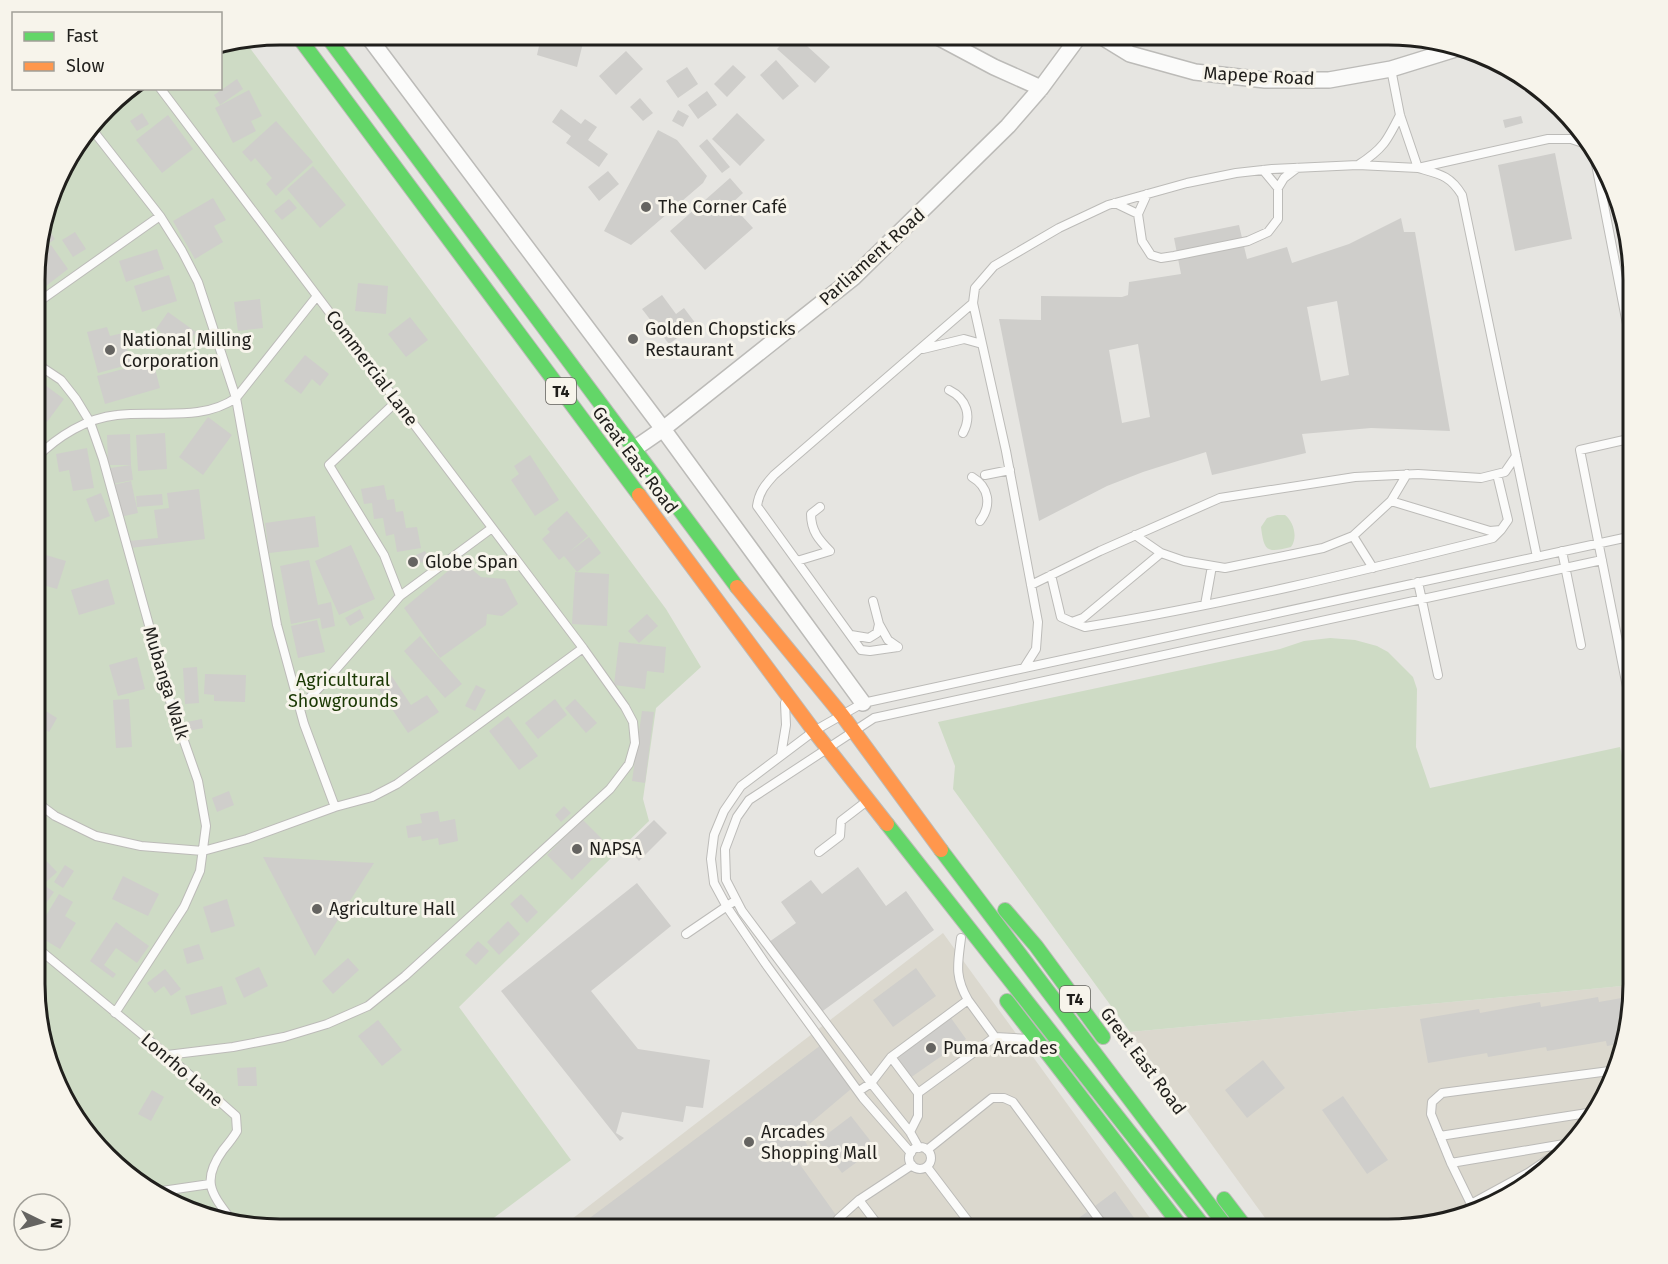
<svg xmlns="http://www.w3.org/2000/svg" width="1668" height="1264" font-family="'Fira Sans',sans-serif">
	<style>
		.built { fill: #dbd8ce }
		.green { fill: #cedbc5 }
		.building { fill: #cfcecb; fill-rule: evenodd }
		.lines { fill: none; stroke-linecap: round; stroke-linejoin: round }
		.lane-casing { stroke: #bcbbb8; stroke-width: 10 }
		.street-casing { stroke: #bcbbb8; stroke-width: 18 }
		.fast-casing { stroke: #bcbbb8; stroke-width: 16 }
		.slow-casing { stroke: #bcbbb8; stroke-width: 16 }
		.lane { stroke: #fbfbfa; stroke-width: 8 }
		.street { stroke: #fbfbfa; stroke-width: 15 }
		.fast { stroke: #63d668; stroke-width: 14 }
		.slow { stroke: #ff974d; stroke-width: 14 }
		.poi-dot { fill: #656461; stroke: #f7f4eb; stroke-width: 2 }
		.labels { text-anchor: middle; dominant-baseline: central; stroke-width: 6; stroke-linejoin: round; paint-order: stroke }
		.shield { fill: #f7f4eb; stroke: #605f5a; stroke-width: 1.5 }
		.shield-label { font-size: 16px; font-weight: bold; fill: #201f1c }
		.street-label { font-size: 18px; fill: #201f1c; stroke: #f7f4eb }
		.poi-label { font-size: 18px; fill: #201f1c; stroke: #f7f4eb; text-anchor: start }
		.park-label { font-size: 18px; fill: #1a3803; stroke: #f7f4eb }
		.rim { fill: none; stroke: #201f1c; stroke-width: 3 }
	</style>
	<rect width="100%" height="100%" fill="#e6e5e1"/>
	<path class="built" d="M943 933 1158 1229H559Z
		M1633 985V1001L1615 1078 1573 1146 1496 1204 1388 1229H1273L1130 1032Z"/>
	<path class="green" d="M244 40 666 609 701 667 656 708 643 799 649 821 459 1007 571 1160 479 1229H264L186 1211 118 1169 60 1093 35 1001 37 247 67 157 118 95 130 89 220 88 221 44Z
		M1277 515H1285C1294 522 1298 538 1291 547 1267 553 1264 552 1261 527L1267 518Z
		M1330 638 1355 640 1377 646 1388 652 1413 677 1417 689 1416 747 1430 788 1620 747 1633 803V985L1130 1032 953 789 955 766 938 722 1280 649 1304 641Z"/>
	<path class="building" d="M465 35H477L471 41Z
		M529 35H567L584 39 577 67 537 55 539 46 527 43Z
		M716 35H733L717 40Z
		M790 35H795L830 67 815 83 777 49Z
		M626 51 643 69 616 95 599 76Z
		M776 60 799 86 783 100 760 75Z
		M733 65 746 77 727 97 714 84Z
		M687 67 698 84 678 98 666 81Z
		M237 79 243 89 220 105 214 95Z
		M249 90 262 116 251 121 256 131 233 143 215 108Z
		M707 91 717 105 698 119 688 105Z
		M640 98 653 113 643 121 630 107Z
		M561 109 581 124 585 119 597 127 588 140 608 154 599 167 566 143 571 136 552 122Z
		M678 110 689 116 683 127 672 121Z
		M142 113 149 124 137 131 130 121Z
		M737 113 765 140 740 166 712 139Z
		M168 115 193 149 162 173 136 140Z
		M1521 116 1523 123 1505 128 1503 120Z
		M276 121 313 162 276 196 266 184 272 178 255 158 251 162 242 152Z
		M658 130 677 140 707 176 703 183 631 245 604 231Z
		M707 139 730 167 722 173 699 146Z
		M1555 153 1572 239 1515 251 1498 165Z
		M313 166 346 205 320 228 287 189Z
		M608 171 619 184 599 201 588 187Z
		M730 178 743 193 731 204 753 228 705 270 670 231Z
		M213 198 226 220 214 226 223 242 195 259 173 221Z
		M289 199 297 208 282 220 274 211Z
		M1401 218 1404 232H1415L1450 431 1371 428 1302 434 1306 453 1212 475 1206 452 1143 472 1107 486 1039 521 999 319 1041 320V296L1122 297 1128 295 1129 282 1181 274 1174 238 1239 225 1247 259 1287 247 1292 263 1349 244ZM1337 301 1349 375 1321 381 1307 307ZM1138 344 1150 417 1122 423 1109 350Z
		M45 224 55 239 37 252V247Z
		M75 232 86 249 73 257 62 240Z
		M51 245 68 269 37 293V256Z
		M157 249 164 269 126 282 119 261Z
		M169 275 177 301 142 312 134 286Z
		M358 283 388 286 386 314 355 311Z
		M662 295 676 314 684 308 696 324 669 344 642 309Z
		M260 299 263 328 238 331 234 302Z
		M168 312 196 332 184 349 156 329Z
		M410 317 428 340 406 357 388 334Z
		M107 327 110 336 123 333 131 364 98 373 87 332Z
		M305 355 329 374 320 386 312 379 301 394 284 381Z
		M153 361 160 388 105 404 97 376Z
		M45 385 64 399 47 422 36 415V398Z
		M208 417 232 435 203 475 179 457Z
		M165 433 167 469 138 471 136 435Z
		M130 434 131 465H108L107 435Z
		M87 448 94 488 73 491 69 470 59 472 56 454Z
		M530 455 559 500 535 516 511 480 519 474 514 466Z
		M131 465 133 480 112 484 110 468Z
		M131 481 138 513 120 517 113 485Z
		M384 485 387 500 394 499 396 512 403 511 406 528 417 527 421 548 397 552 394 534 386 536 383 518 374 519 372 503 364 504 361 489Z
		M199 489 205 539 130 548 129 541 158 538 154 510 169 508 167 493Z
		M101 493 110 516 95 522 86 499Z
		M162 494 163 505 137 507 136 496Z
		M567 511 588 536 568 553 589 537 601 553 577 572 564 556 559 560 542 539 550 532 547 529Z
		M315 516 319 547 269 553 265 523Z
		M351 545 375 599 339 615 315 561Z
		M425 551 430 559 421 563 416 555Z
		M36 552 66 561 57 589 36 583Z
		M309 560 318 605 331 602 335 626 322 629 320 618 291 624 280 566Z
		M461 560 481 577 505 579 518 604 502 616 487 614 486 625 440 658 404 608Z
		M575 572 609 574 607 626 572 624Z
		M108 579 115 604 79 615 71 590Z
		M360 609 364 618 350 626 345 618Z
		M647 614 658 626 639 643 628 631Z
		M317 620 325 652 298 658 291 626Z
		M420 636 462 684 445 698 404 651Z
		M619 642 666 647 664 673 647 671 645 689 614 685Z
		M137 657 145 689 118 696 109 665Z
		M197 667 199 703 185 704 183 668Z
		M205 674 246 675 245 702 214 701V695L204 694Z
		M391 675 411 705 427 695 439 712 408 733 376 685Z
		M476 685 486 690 475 711 465 706Z
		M129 699 132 747 116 748 113 700Z
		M555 699 567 715 538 739 525 723Z
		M575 699 597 723 586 733 565 708Z
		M36 705 57 718 49 732 36 724Z
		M642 711 654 712 645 783 632 781Z
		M508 716 538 756 519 770 489 731Z
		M202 719 203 728 188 731 187 722Z
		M229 791 234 805 217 812 212 798Z
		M564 806 571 813 561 822 555 815Z
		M438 811 440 822 455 819 458 841 439 845 438 838 422 841 421 836 408 838 406 826 422 823 420 814Z
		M582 819 607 844 572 880 547 855Z
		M654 820 667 833 639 861 626 847Z
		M35 849 57 872 45 883 35 872Z
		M263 857 374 863 315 956Z
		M65 865 74 871 63 888 54 882Z
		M858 867 886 906 906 891 934 930 820 1013 769 942 796 923 781 902 811 880 822 894Z
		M123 876 159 894 148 916 112 899Z
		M35 879 54 892 42 909 35 904Z
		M637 883 671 926 591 991 638 1049 710 1060 703 1108 686 1106 683 1122 622 1112 616 1133 624 1138 620 1141 501 991Z
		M59 894 73 902 65 916 76 923 60 949 35 934Z
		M521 894 538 912 527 923 510 904Z
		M227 899 235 926 211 933 203 907Z
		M508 921 520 934 499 955 487 942Z
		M116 922 149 946 137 963 116 948 104 965 116 974 113 978 90 961Z
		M478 941 489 951 476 965 465 955Z
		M199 944 204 959 187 964 183 949Z
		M348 958 359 970 333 994 322 981Z
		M259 967 268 986 244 998 235 978Z
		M916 968 936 996 893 1027 873 1000Z
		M165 969 181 989 171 996 164 986 155 993 147 983Z
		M222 986 227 1004 191 1015 185 996Z
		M1633 996 1623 1043 1607 1046 1606 1041 1547 1051 1546 1047 1488 1057 1487 1053 1428 1063 1420 1019 1479 1009 1480 1013 1540 1002 1541 1007 1598 997 1599 1002Z
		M951 1018 966 1039 910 1078 896 1058Z
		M378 1020 402 1050 382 1066 358 1036Z
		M821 1045 851 1089 800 1132 811 1152 796 1159 846 1229H575Z
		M1263 1060 1285 1088 1247 1118 1225 1090Z
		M256 1067 257 1086H238L237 1068Z
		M152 1090 164 1097 151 1121 138 1114Z
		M1343 1096 1388 1160 1367 1174 1322 1110Z
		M851 1116 876 1148 842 1173 818 1141Z
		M1115 1191 1142 1229H1064L1091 1209Z"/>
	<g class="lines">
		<g class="lane-casing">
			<path id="lane" d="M1391 69 1400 115 1418 168C1439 174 1450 175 1462 195L1537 557
				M160 88 583 648
				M91 128 160 216 182 251 198 282 236 398 277 625 304 724 335 807
				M1358 165C1383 149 1387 141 1400 115
				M1278 188 1284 178 1297 168
				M1147 194 1138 214 1142 241 1151 255 1161 258 1174 256 1248 241 1268 232 1278 219V188L1263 170
				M1115 203 1138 214
				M37 303 160 216
				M923 349 964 339 982 344
				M36 355 43 368 61 380 76 399 90 422 103 459 170 701 198 781 206 826 200 871 184 907 115 1013
				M949 390C967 399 972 416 963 433
				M397 401 329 465 384 555 400 596
				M36 458C58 436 87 418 117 415 157 410 201 422 236 398L317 296
				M985 475 1010 470
				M972 477C989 487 992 505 980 521
				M1391 501 1490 531 1501 530 1508 520 1497 474
				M1135 535 1161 553 1184 561 1225 568 1323 548 1353 536 1391 501 1407 474
				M1353 536 1373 568
				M1562 551 1581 645
				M797 561 830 551C819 540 811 531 811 514L820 507
				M1051 575 1061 617 1072 622 1083 618 1161 553
				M1418 582 1438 675
				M1031 585 1100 551 1220 498 1355 477 1418 474 1481 478 1505 472 1516 456
				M1205 605 1212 566
				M1072 622 1085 627C1222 605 1358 572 1493 538L1501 530
				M879 624 888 640 898 647
				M851 635 869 638 877 633 879 624 873 601
				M898 647 870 651 861 650 757 506C759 492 765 485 774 475L973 303
				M1620 651 1633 648
				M1024 668 1036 649 1038 622 1006 451 973 303 975 288 994 266 1059 228 1108 205 1187 183 1236 173 1272 169 1358 165 1418 168 1548 139H1571L1586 144 1595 159 1633 355
				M300 708 331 675 400 596 492 528
				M1633 717 1580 450 1633 438
				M781 755 786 725 785 703
				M35 801 55 816 96 836 141 846 203 851 247 839 335 807 372 797 397 784 583 648 625 707 633 722 635 743 629 764 610 789 405 976 368 1006 327 1024 284 1037 233 1047 167 1055
				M819 852 840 836 841 821 867 801
				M686 934 736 900
				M961 938C958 963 954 976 968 1000
				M35 946 167 1055 236 1116 237 1131C233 1138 228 1144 223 1150 200 1182 212 1194 233 1222
				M995 1037 1030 1039
				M859 1091 871 1083 891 1057 968 1000 995 1037 918 1093 891 1057
				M910 1132 918 1116V1093
				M1440 1136 1594 1112
				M909 1158a11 11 0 1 1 22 0a11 11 0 1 1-22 0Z
				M919 1148 910 1132 871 1083 742 911 726 880 725 849 737 817 749 800 874 718 1602 560
				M927 1150 992 1098H1004L1013 1102 1106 1229
				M911 1153 863 1098 765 963 727 907 714 883 711 859 714 835 724 811 741 786 814 731 863 703 1633 536
				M1451 1163 1570 1143
				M927 1167 974 1229
				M155 1192 210 1184
				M1471 1204 1451 1163 1431 1114 1432 1102 1442 1093 1617 1070
				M1470 1210 1471 1204 1528 1173 1577 1140
				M838 1219 859 1200
				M881 1229 859 1200 912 1165"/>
		</g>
		<g class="street-casing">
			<path id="street" d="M367 35 663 429 863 703
				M934 35 994 67 1041 88
				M1099 35 1130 54 1195 72 1265 80H1329L1391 69 1459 48
				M634 449 663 429 853 278 1008 126 1041 88 1080 35"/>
		</g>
		<g class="fast-casing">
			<path id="fast" d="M297 35 639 495
				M326 35 737 587
				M887 824 1206 1229
				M941 850 1228 1229
				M1005 910 1036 946 1103 1037
				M1007 1001 1183 1229
				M1224 1199 1247 1229"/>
		</g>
		<g class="slow-casing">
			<path id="slow" d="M639 495 814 731 887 824
				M737 587 842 715 941 850"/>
		</g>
		<use href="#lane" class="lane"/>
		<use href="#street" class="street"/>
		<use href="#fast" class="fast"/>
		<use href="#slow" class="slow"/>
	</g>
	<g class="poi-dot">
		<circle cx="646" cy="207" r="6"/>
		<circle cx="633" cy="339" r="6"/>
		<circle cx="110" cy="350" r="6"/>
		<circle cx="413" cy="562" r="6"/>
		<circle cx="577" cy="849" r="6"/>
		<circle cx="317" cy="909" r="6"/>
		<circle cx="931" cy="1048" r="6"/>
		<circle cx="749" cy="1142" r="6"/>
	</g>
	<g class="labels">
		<g class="shield">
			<rect x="546" y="378" width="30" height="26" rx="4.5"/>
			<rect x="1060" y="986" width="30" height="26" rx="4.5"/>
		</g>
		<g class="shield-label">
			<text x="561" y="391">T4</text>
			<text x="1075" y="999">T4</text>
		</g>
		<g class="street-label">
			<text transform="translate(1259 76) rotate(3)">Mapepe Road</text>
			<text transform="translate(872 257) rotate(-42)">Parliament Road</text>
			<text transform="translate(372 368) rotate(53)">Commercial Lane</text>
			<text transform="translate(635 460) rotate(53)">Great East Road</text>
			<text transform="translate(166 683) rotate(73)">Mubanga Walk</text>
			<text transform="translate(1143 1061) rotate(53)">Great East Road</text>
			<text transform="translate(182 1070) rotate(41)">Lonrho Lane</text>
		</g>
		<g class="poi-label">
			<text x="658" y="207">The Corner Café</text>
			<text x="645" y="329">Golden Chopsticks<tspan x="645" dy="21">Restaurant</tspan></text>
			<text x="122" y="340">National Milling<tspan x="122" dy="21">Corporation</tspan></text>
			<text x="425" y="562">Globe Span</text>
			<text x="589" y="849">NAPSA</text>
			<text x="329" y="909">Agriculture Hall</text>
			<text x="943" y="1048">Puma Arcades</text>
			<text x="761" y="1132">Arcades<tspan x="761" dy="21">Shopping Mall</tspan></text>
		</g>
		<g class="park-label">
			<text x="343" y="680">Agricultural<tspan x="343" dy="21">Showgrounds</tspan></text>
		</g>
	</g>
	<path d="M0 0H1668V1264H0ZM280 45H1388A235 235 0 0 1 1623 280V984A235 235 0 0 1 1388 1219H280A235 235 0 0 1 45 984V280A235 235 0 0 1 280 45Z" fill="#f7f4eb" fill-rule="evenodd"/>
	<path class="rim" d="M280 45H1388A235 235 0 0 1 1623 280V984A235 235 0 0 1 1388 1219H280A235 235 0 0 1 45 984V280A235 235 0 0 1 280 45Z"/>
	<rect x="12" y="12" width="210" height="78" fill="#f7f4eb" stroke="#a19f98" stroke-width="1.5"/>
	<rect x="24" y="32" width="30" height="9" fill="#63d668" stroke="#a19f98" stroke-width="1.5"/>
	<text x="66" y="42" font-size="18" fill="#201f1c">Fast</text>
	<rect x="24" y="62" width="30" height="9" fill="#ff974d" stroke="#a19f98" stroke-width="1.5"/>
	<text x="66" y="72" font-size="18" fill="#201f1c">Slow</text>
	<g transform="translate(42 1222) rotate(95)"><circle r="28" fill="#f7f4eb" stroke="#a19f98" stroke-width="1.5"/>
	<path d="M0-4.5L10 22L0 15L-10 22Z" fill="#656461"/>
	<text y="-9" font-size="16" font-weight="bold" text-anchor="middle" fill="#201f1c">N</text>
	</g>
</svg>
